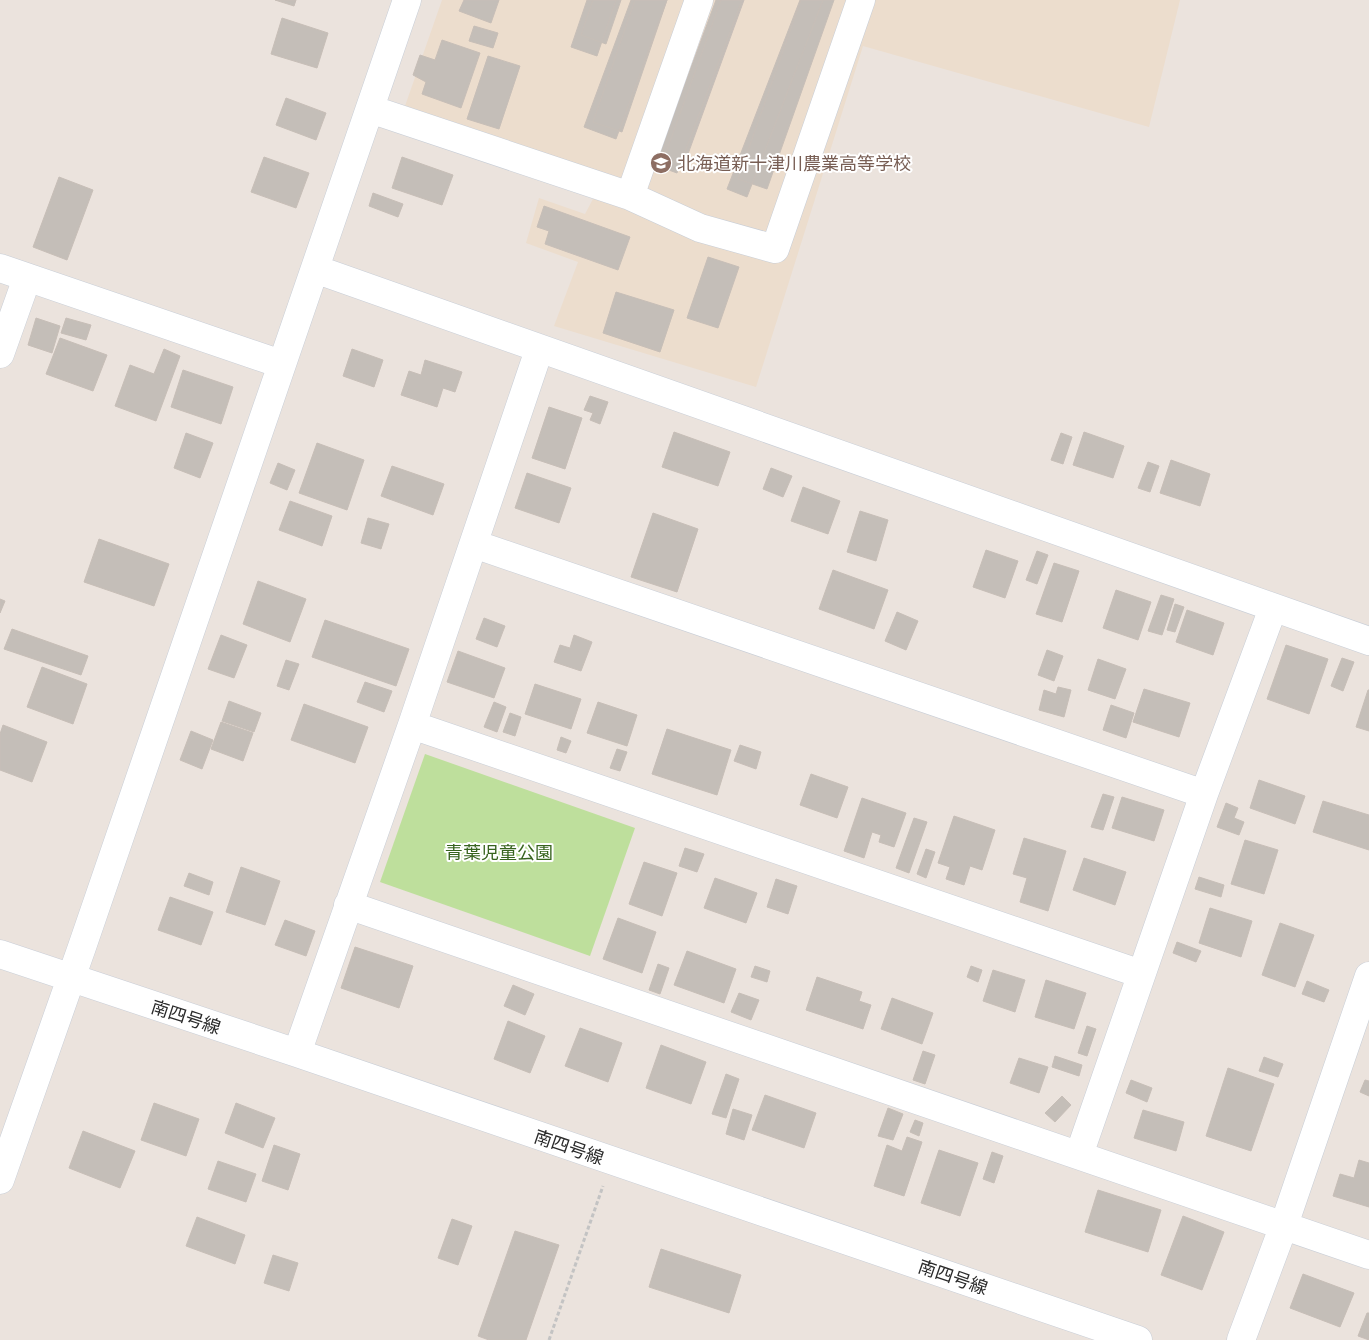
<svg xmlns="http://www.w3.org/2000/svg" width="1369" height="1340" font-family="'IBM Plex Sans','Noto Sans JP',sans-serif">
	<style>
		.education { fill: #ecddcd }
		.green { fill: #bedf9c }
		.building { fill: #c4beb8; stroke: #c7beb7 }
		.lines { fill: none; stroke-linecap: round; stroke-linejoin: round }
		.minor-casing { stroke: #c8ced7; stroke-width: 29 }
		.path { stroke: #c3c3c3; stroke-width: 3; stroke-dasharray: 4 2.5; stroke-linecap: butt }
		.minor { stroke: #fff; stroke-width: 28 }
		.labels { text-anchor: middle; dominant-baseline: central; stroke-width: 4; stroke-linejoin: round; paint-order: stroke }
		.education-label { font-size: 18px; fill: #785e54; stroke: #fff; text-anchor: start }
		.park-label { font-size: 18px; fill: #37631e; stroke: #fff }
		.street-label { font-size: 18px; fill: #2a2a2a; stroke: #fff }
	</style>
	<rect width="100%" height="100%" fill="#ebe3dd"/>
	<path class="education" d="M442 0H1180L1149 127 863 46 756 387 554 326 578 262 526 243 539 198 585 214 594 197 397 129Z"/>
	<path class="green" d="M425 754 635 828 590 956 380 882Z"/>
	<path class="building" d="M275 0H296L294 6Z
		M464 0H499L491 23 459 11Z
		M587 0H616L597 56 571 47Z
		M593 0H621L606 44 581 35Z
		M631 0H667L616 139 584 127Z
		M635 0H667L622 132 593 122Z
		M716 0H742L677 173 655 165Z
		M721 0H744L684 165 664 158Z
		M800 0H823L747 197 727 189Z
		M801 0H834L767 189 738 179Z
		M282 18 328 33 317 68 271 54Z
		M474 26 498 33 493 48 469 41Z
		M442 40 480 53 461 108 422 94 426 82 413 75 420 55 435 60Z
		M488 56 520 66 499 129 467 119Z
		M286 98 326 113 316 140 276 125Z
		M264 157 309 173 296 208 251 192Z
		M402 157 453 175 442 205 392 188Z
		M59 177 93 190 67 260 33 247Z
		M373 193 403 204 398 217 369 206Z
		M544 206 630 237 618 270 545 244 549 231 537 227Z
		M708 257 739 267 718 328 687 318Z
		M616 292 674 310 660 352 603 333Z
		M36 318 60 326 52 353 28 345Z
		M66 318 91 325 86 340 61 333Z
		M60 338 107 355 93 391 46 374Z
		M164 349 180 356 156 421 115 406 130 365 154 374Z
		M352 349 383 360 374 387 343 376Z
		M425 360 462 372 455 392 443 388 437 407 401 395 409 371 421 375Z
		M183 370 233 387 221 424 171 407Z
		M590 396 608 402 600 424 590 420 593 413 584 410Z
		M549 407 582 418 565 469 532 458Z
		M674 432 730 452 718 486 662 467Z
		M1084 432 1124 446 1113 478 1073 465Z
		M186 433 213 443 200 478 174 468Z
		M1061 433 1072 437 1063 464 1051 460Z
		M317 443 364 460 347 510 299 493Z
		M1171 460 1210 474 1200 506 1160 493Z
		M1148 462 1159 466 1150 492 1138 488Z
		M278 463 295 470 287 490 270 483Z
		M392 466 444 484 433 515 381 496Z
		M771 468 792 476 783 497 763 489Z
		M527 473 571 488 559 523 515 508Z
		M803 487 840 501 828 534 791 521Z
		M290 501 332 516 322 546 279 530Z
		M860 511 888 520 876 561 847 552Z
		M653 513 698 529 677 592 631 577Z
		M368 518 389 524 381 549 361 543Z
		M99 539 169 564 154 606 84 582Z
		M986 550 1018 561 1005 598 973 587Z
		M1037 551 1048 555 1037 584 1026 580Z
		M1054 563 1079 571 1062 622 1036 614Z
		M833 570 888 590 874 629 819 609Z
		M258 581 306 599 290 642 243 624Z
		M1116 590 1151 602 1138 640 1103 628Z
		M1161 595 1174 599 1162 635 1148 631Z
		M0 599 5 601 0 613Z
		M1175 604 1184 607 1175 632 1167 630Z
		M1187 610 1224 623 1213 655 1176 642Z
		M897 612 918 621 906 650 885 641Z
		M484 618 505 626 497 647 476 639Z
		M325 620 409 649 396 686 312 657Z
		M12 629 88 656 81 675 4 649Z
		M221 635 247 645 234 678 208 669Z
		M574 635 592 642 581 671 554 662 560 645 570 648Z
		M1286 645 1328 659 1309 714 1267 699Z
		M1047 650 1063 656 1054 681 1038 675Z
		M458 651 505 668 494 698 447 682Z
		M1342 658 1354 662 1343 691 1331 686Z
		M1098 659 1126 669 1115 699 1088 690Z
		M286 660 299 664 289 690 277 686Z
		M42 667 87 684 73 724 27 707Z
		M365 682 392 691 384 712 357 702Z
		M535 684 581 699 571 729 525 714Z
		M1058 687 1071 690 1064 717 1039 710 1044 690 1056 694Z
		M1144 689 1190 703 1179 737 1133 722Z
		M1368 690H1369V731L1356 727Z
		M229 701 261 713 254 732 222 721Z
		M494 702 506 707 497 732 484 727Z
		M598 702 637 715 627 746 587 733Z
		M304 704 368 727 355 763 291 740Z
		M1111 705 1134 713 1126 738 1103 730Z
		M510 713 521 717 515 736 503 732Z
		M221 722 253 733 243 761 211 749Z
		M3 725 47 742 32 782 0 770V734Z
		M667 729 731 750 717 795 652 774Z
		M191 731 213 740 202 769 180 760Z
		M561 737 571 741 566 753 557 750Z
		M740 745 761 752 756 769 734 761Z
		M617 749 627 752 620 771 610 768Z
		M811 774 848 787 837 818 800 805Z
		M1259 780 1305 796 1295 824 1250 808Z
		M1103 794 1114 797 1103 830 1091 827Z
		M1122 797 1164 810 1154 841 1112 828Z
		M862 798 906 813 894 847 879 842 881 835 872 832 864 858 844 851Z
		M1323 801 1369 815V850L1313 832Z
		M1226 803 1238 808 1234 818 1244 822 1239 835 1217 827Z
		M954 816 995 830 982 870 970 866 964 885 946 879 950 867 938 863Z
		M914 818 927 822 909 873 896 868Z
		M1024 838 1066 851 1048 911 1020 902 1027 878 1013 874Z
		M1245 840 1278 850 1264 894 1231 884Z
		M685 848 704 854 697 872 679 866Z
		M926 849 935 852 926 878 917 874Z
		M1084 858 1126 872 1115 905 1073 890Z
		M644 862 677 873 662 916 629 904Z
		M241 867 280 881 265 925 226 912Z
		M189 873 213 882 209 895 184 886Z
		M1199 877 1224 885 1221 897 1195 889Z
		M715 878 757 893 746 923 704 908Z
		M776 879 797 886 788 914 767 907Z
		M170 897 213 912 201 945 158 930Z
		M1210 908 1252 921 1241 957 1199 943Z
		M618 918 656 932 642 973 603 959Z
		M285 920 315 931 306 956 275 945Z
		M1280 923 1314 935 1295 987 1262 975Z
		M1177 942 1201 951 1196 962 1173 953Z
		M355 947 413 966 399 1008 341 988Z
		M687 951 736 969 724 1003 674 985Z
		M658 964 669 968 660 994 649 990Z
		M755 966 770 971 767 982 751 977Z
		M971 966 982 970 978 982 967 977Z
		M993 970 1025 980 1015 1012 983 1001Z
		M817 977 862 992 859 1001 871 1005 863 1029 806 1010Z
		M1046 980 1086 993 1074 1029 1035 1017Z
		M1307 981 1329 990 1324 1002 1302 994Z
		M513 985 534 994 525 1015 504 1006Z
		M739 993 759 1000 751 1020 731 1012Z
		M892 998 933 1013 922 1044 881 1029Z
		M508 1021 545 1036 530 1073 494 1059Z
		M1087 1026 1096 1029 1087 1056 1078 1053Z
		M580 1028 622 1043 608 1082 565 1066Z
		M661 1045 706 1062 691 1104 646 1088Z
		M923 1051 935 1055 925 1084 913 1080Z
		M1055 1056 1082 1065 1079 1076 1052 1067Z
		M1264 1057 1283 1064 1278 1077 1259 1071Z
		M1019 1058 1048 1067 1039 1093 1010 1083Z
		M1228 1068 1274 1084 1251 1151 1206 1136Z
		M726 1074 739 1079 726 1118 712 1114Z
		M1131 1080 1152 1088 1147 1102 1126 1093Z
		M1365 1080 1369 1081V1096L1360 1092Z
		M765 1095 816 1113 804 1148 752 1130Z
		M1062 1096 1071 1105 1055 1122 1045 1113Z
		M154 1103 199 1119 186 1156 141 1140Z
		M236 1103 275 1118 263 1148 225 1133Z
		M888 1108 903 1114 893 1140 878 1136Z
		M733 1109 752 1115 744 1140 726 1134Z
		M1143 1110 1184 1122 1176 1151 1134 1138Z
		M915 1120 923 1123 919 1136 910 1132Z
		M83 1131 135 1151 120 1188 69 1168Z
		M907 1137 922 1142 904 1196 874 1186 887 1145 902 1151Z
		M274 1145 300 1154 288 1190 262 1181Z
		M939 1150 978 1163 960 1216 921 1203Z
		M992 1152 1003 1156 994 1183 983 1179Z
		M1359 1160 1369 1163V1207L1333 1196 1340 1174 1354 1178Z
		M218 1161 256 1174 246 1202 208 1189Z
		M1098 1190 1161 1210 1148 1252 1085 1232Z
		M1183 1216 1224 1232 1202 1290 1161 1275Z
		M197 1217 245 1235 235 1264 186 1246Z
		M452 1219 472 1226 458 1265 438 1258Z
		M515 1231 559 1245 526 1340H489L478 1336Z
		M661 1249 741 1275 729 1313 649 1287Z
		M273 1255 298 1263 289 1291 264 1283Z
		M1303 1274 1354 1293 1340 1327 1290 1308Z
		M1367 1313H1369V1340L1358 1336Z"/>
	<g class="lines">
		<g class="minor-casing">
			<path id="minor" d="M370 109 630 196 700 228 775 249 861 0
				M630 196 699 0
				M0 268 281 364
				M315 269 1369 641
				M0 354 27 278
				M474 544 1204 794
				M412 725 1141 974
				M348 905 1369 1255
				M0 954 297 1053 1138 1340
				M297 1053 412 725 539 350
				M1079 1155 1204 794 1273 608
				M0 1180 82 947 407 0
				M1241 1340 1284 1225 1369 976"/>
		</g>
		<path class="path" d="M549 1340 603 1186"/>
		<use href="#minor" class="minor"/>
	</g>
	<defs>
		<g id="school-disc" transform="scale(1.125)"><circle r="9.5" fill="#8d6e63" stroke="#fff"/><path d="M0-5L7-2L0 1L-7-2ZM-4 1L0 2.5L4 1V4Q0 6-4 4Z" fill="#fff"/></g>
	</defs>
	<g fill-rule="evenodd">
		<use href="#school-disc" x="661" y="163"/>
	</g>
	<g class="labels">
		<g class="education-label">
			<text x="677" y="163">北海道新十津川農業高等学校</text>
		</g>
		<g class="park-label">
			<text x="499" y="852">青葉児童公園</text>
		</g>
		<g class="street-label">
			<text transform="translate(186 1017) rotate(18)">南四号線</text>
			<text transform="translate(569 1147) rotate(19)">南四号線</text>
			<text transform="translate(953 1277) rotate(19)">南四号線</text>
		</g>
	</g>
</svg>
